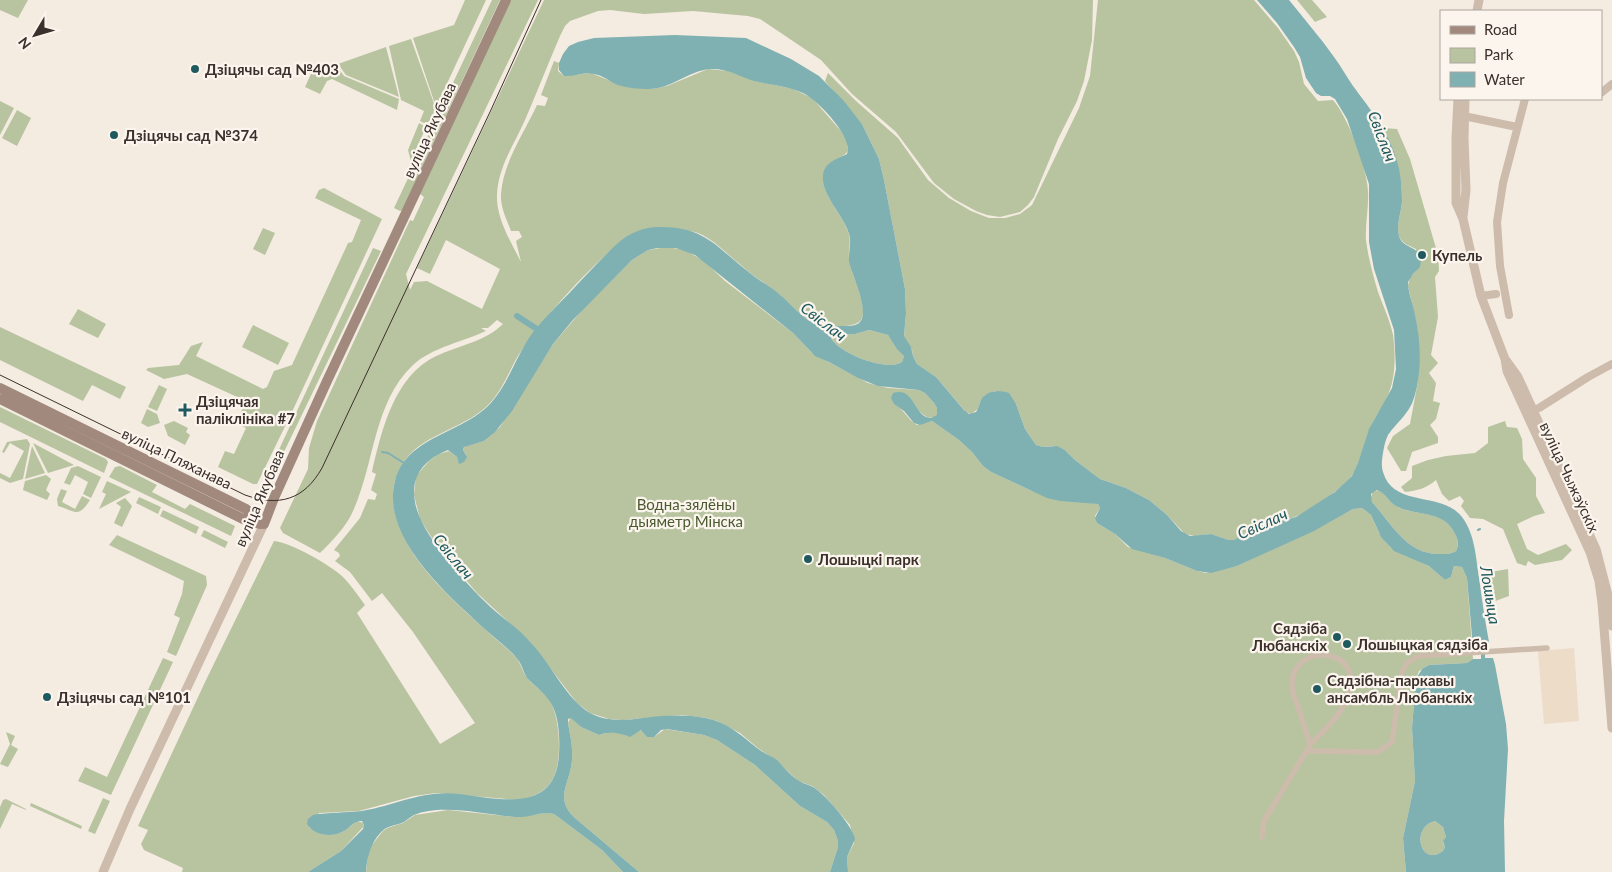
<svg xmlns="http://www.w3.org/2000/svg" width="1612" height="872" font-family="Lato,sans-serif">
	<style>
		.green { fill: #b8c4a0 }
		.plaza { fill: #ecdcc8 }
		.water { fill: #7fb0b2; fill-rule: evenodd }
		.lines { fill: none; stroke-linecap: round; stroke-linejoin: round }
		.stream { stroke: #7fb0b2; stroke-width: 2 }
		.canal { stroke: #7fb0b2; stroke-width: 6 }
		.pedestrian { stroke: #cdbbac; stroke-width: 5.5 }
		.minor { stroke: #cdbbac; stroke-width: 8 }
		.tertiary { stroke: #cdbbac; stroke-width: 9 }
		.secondary { stroke: #a18a7d; stroke-width: 10 }
		.tram { stroke: #3b302b; stroke-width: 1 }
		.poi-dot { fill: #1f5a5e; stroke: #fbf5ee; stroke-width: 2 }
		.labels { text-anchor: middle; dominant-baseline: central; stroke-width: 4.5; stroke-linejoin: round; paint-order: stroke }
		.poi-label { font-size: 15px; font-weight: bold; fill: #3b302b; stroke: #fbf5ee; text-anchor: start }
		.street-label { font-size: 15px; fill: #3b302b; stroke: #fbf5ee }
		.park-label { font-size: 15px; fill: #4a5a2e; stroke: #fbf5ee }
		.water-label { font-size: 16px; font-style: italic; fill: #1f5a5e; stroke: #fbf5ee }
	</style>
	<rect width="100%" height="100%" fill="#f4ebe1"/>
	<path class="green" d="M0 0H28L18 18 0 10Z
		M465 0H486L436 107 413 38 454 25Z
		M492 0H500L426 158 403 210 400 211 394 208Z
		M510 0H538L406 274 410 290 414 282 427 281 482 309 500 269 446 240 430 274 417 268 544 0H1093L1092 40 1084 81 1077 101 1058 139 1034 197 1028 205 1020 212 1000 217 987 215 976 211 954 199 934 183 896 132 852 94 821 60 760 19 748 16 693 11 644 14 610 10 598 11 570 21 565 26 560 36C548 64 537 92 525 120 514 145 498 167 497 195 496 218 511 242 521 262L516 241 522 237 519 231H511C507 220 500 207 501 194 503 163 524 133 537 105L545 106 548 98 541 95 554 61 559 63 558 71 564 76 591 73 623 86 652 89 667 86 708 69 728 71 756 81 793 89 812 98 841 131 847 140 848 151C839 162 828 157 824 175 819 193 845 217 849 235 851 243 848 251 849 259 850 273 872 312 859 322 852 328 820 328 812 323 801 316 791 304 780 295 768 285 754 277 742 266 728 255 715 240 698 233 690 230 659 227 650 228 617 231 540 322 521 351 510 368 504 388 490 403 467 428 425 433 405 460 388 483 391 510 403 535 420 572 456 603 486 630 496 640 508 648 517 659 521 664 522 670 525 675 532 685 543 691 550 701 559 716 561 750 557 767 553 787 539 796 519 800L436 793 414 796 359 811 319 813 309 827C318 836 333 837 344 831 349 828 352 824 357 821L363 823 364 826 341 851 308 872H182L183 868 144 850 141 844 148 830 138 826 206 680 274 541C290 542 332 566 343 577 352 586 358 596 365 605L357 613 440 744 475 723 413 632 382 593 372 601 350 572 335 561 340 556 339 553 334 550 360 518 368 499 375 500 377 494 371 490 376 474 372 472C382 429 395 372 441 354 462 345 487 340 503 324L497 320 488 328H481L486 331C464 341 431 348 413 365 373 403 375 463 353 511 346 527 332 541 320 553L283 533 280 528 308 469 309 448 317 421 410 220 413 221 424 197 420 194Z
		M1098 0H1254L1278 28 1294 51 1299 62 1304 84 1318 101 1333 100C1348 117 1367 168 1368 191 1369 207 1365 224 1366 240 1368 257 1373 275 1378 292 1383 306 1390 320 1393 335 1396 358 1396 384 1383 405 1380 411 1375 417 1372 424 1364 440 1362 458 1353 474 1344 488 1305 515 1289 519 1281 522 1274 518 1266 521 1254 525 1245 535 1234 540H1229L1211 534 1195 536 1185 534 1167 515 1149 500 1126 488 1100 479 1075 460 1065 450 1053 446 1043 447 1036 445 1025 429 1016 404 995 391 985 395 980 402 978 409 971 414 966 412 936 377 917 364 913 356 912 350 904 337 906 314 905 289 884 180 879 159 862 124 825 81 828 73 856 101 898 138 928 180 949 198 971 211 989 218H1005L1020 214 1032 205 1079 108 1090 76Z
		M1297 0H1312L1327 17 1315 22Z
		M411 39 436 109 429 122 426 124 420 121 424 111 401 100 389 46Z
		M386 47 399 97 346 75 338 64Z
		M336 65 344 76 399 99 397 110 332 79 327 81 320 94 305 87 311 74Z
		M0 101 14 108 0 135Z
		M17 110 31 118 17 146 2 138Z
		M419 123 426 127 411 161 408 150Z
		M1382 128 1397 129 1410 159 1438 255 1439 271 1435 277 1438 317 1431 355 1438 363 1429 373 1436 383 1433 401 1440 403 1436 419 1430 425 1438 437V443L1412 452 1406 471H1401L1387 448 1393 436 1410 424 1418 381 1419 351 1417 326 1408 286 1410 277 1416 271V249C1410 246 1403 244 1400 238 1395 229 1401 213 1402 203 1403 176 1395 151 1382 128Z
		M324 188 382 219 291 414 257 484H253L218 467 225 451 234 454 246 428 236 423 246 401 187 374 164 379 146 370 148 368 179 365 191 346 203 342 196 356 263 389 267 387 274 371 292 365 348 243 352 242 361 220 315 198 319 190Z
		M263 228 275 233 265 255 253 249Z
		M667 247 685 250 704 261 725 281 793 333 812 353 868 383 888 388 919 390 925 393 934 403 937 408 938 415C927 422 925 414 917 410 910 407 901 406 894 404 904 409 907 419 917 425L932 421 959 440 972 452 983 466 991 472 1032 491 1098 504 1100 508 1095 516 1097 523 1115 534 1128 547 1165 558 1197 571 1206 573 1237 566 1324 525 1353 509 1362 508 1371 515 1379 533 1391 548 1429 566 1445 580 1451 577 1454 566 1462 567 1467 578 1473 659 1467 663 1429 665 1419 671 1416 679 1412 728 1415 781 1403 838 1406 872H848L847 857 854 843 850 825 824 795 812 786 798 781 777 761 759 749 740 733 717 721 707 718 681 715 622 720 609 719 590 713 577 703 531 643 477 593 437 546 420 519 414 495 416 476 429 461 439 454 449 451 457 457 459 462 466 455 463 450 465 446 484 441 500 427 553 344 584 308 632 260 648 250Z
		M373 248 381 251 268 485 262 486Z
		M78 309 106 324 98 338 69 324Z
		M253 325 289 343 278 365 242 347Z
		M0 327 126 387 120 399 92 385 83 401 0 360Z
		M869 330 888 335 904 356 902 362C887 372 842 354 832 340L831 338 835 335 855 334Z
		M159 385 167 389 157 411 148 407Z
		M0 407 106 459 108 462 104 473 0 422Z
		M147 409 157 414 160 423 148 427 141 423Z
		M174 421 188 428 186 432 190 435 185 445 168 436 164 425Z
		M1505 421 1507 427 1517 428 1522 439 1523 459 1536 478V496L1545 513 1534 516 1517 524 1527 549 1538 555 1566 544 1572 550 1562 560 1535 565 1528 561 1526 566 1517 563 1503 529 1483 519 1470 518 1461 506 1464 501 1460 496 1449 501 1442 494 1436 480C1427 488 1417 491 1405 492L1401 487 1412 478V466L1428 460 1446 456 1475 453 1488 443V427Z
		M27 439 30 444 23 479 10 483 0 478V473L10 478 24 451 10 443 4 453 2 452 7 442Z
		M33 443 74 465 48 473Z
		M32 446 45 473 25 479Z
		M78 466 101 477 91 498 83 494 88 482 75 475 70 485 64 483 71 468Z
		M120 466 157 485 152 492 185 509 190 504 235 526 231 536 109 477 115 467Z
		M46 475 51 479 46 490 50 494 47 500 23 490 25 481Z
		M107 481 131 492 99 509 106 494 102 492Z
		M61 489 67 491 62 502 75 509 82 496 90 500C78 518 77 512 58 506L57 499Z
		M1379 490C1387 496 1391 504 1400 508 1419 516 1443 510 1454 532 1458 539 1459 544 1456 551 1450 555 1444 554 1437 554 1406 553 1391 523 1372 502L1371 497 1373 492Z
		M139 497 161 507 158 514 136 503Z
		M125 498 132 506 122 527 114 523 121 507 116 503Z
		M163 510 199 527 196 534 160 516Z
		M204 530 228 542 225 548 201 536Z
		M117 535 206 576 207 585 176 656 167 652 180 618 174 615 182 594 184 581 109 545Z
		M1508 569 1509 596 1490 603 1486 601 1485 573Z
		M163 658 173 662 111 795 78 781 85 767 107 777Z
		M570 718H572L581 727 599 735C607 732 620 731 627 736L642 730 647 737H654L665 729 704 735 717 740 755 765 800 806 827 822 834 830 838 841V847L830 872H639L575 818C553 798 571 783 572 759 573 747 570 735 568 723Z
		M6 732 15 736 11 745 18 749 8 767 0 764 10 744Z
		M103 798 110 801 95 834 88 831Z
		M6 799 26 809V810L12 804 0 829V807L3 800Z
		M31 803 82 826 81 829 30 806Z
		M448 810 516 817 547 813 554 814 602 850 623 872H366L368 854 372 845 382 832 387 828 403 823 415 815Z
		M1435 821 1443 827 1446 837 1443 842 1445 847 1443 851C1420 868 1410 827 1435 821Z"/>
	<path class="plaza" d="M1574 648 1579 721 1544 724 1538 651Z"/>
	<path class="water" d="M1257 0H1289C1304 19 1320 37 1334 57 1341 66 1346 76 1353 86 1370 109 1389 132 1397 161 1401 174 1402 188 1402 202 1401 213 1396 226 1399 236 1403 251 1425 244 1420 267L1413 274 1408 282C1408 293 1413 304 1415 315 1421 341 1422 373 1414 398 1409 414 1397 422 1388 435 1385 441 1384 447 1383 453 1382 459 1381 466 1383 472 1393 508 1442 491 1462 517 1475 534 1476 558 1479 578 1482 600 1485 621 1489 642L1488 647 1485 648V658H1493L1495 665 1506 724 1508 749 1504 821 1505 872H1406L1403 838 1415 781 1412 728 1416 679 1422 669 1429 665 1467 663 1473 659H1481V648H1473L1467 578 1462 567 1454 566 1451 577 1445 580 1429 566 1394 551 1381 537 1371 515 1362 508 1353 509 1314 531 1237 566 1211 573 1197 571 1165 558 1132 549 1115 534 1097 523 1095 518 1100 508 1098 504 1060 501 1047 498 991 472 983 466 972 452 959 440 932 421 920 425 914 423 904 411 894 404 891 398 893 393C915 386 913 417 931 418L937 415V408L934 403 925 393 919 390 878 386 858 378 829 362 815 356 793 333 695 255 676 248H657L648 250 632 260 572 321 553 344 512 411 495 432 484 441 464 447 463 450 467 457 464 462 459 464 457 457 448 450C420 461 408 481 417 510 426 540 471 590 495 611 508 622 521 631 532 644 551 664 567 700 590 713 612 725 638 718 661 716 676 715 691 715 706 718 727 722 742 736 757 748 763 753 771 756 777 760 783 766 789 774 796 779 801 783 807 784 813 787 824 793 853 826 855 839L847 857 848 872H830L838 847V841L834 830 827 822 800 806 755 765 717 740 704 735 667 729 661 730 654 737H647L641 730 630 737C620 733 610 731 599 735L581 727 571 718 568 719V723C570 735 573 747 572 759 571 783 553 798 575 818L639 872H623L602 850 554 814C541 811 529 818 516 817 487 815 441 803 414 815 410 817 407 820 404 822 398 825 392 825 386 828 372 838 367 856 366 872H308L341 851 363 829 364 825 362 821C353 821 351 827 344 831 332 838 314 836 307 824L308 819 313 815C329 812 346 813 362 811 398 805 421 790 459 794 500 799 556 814 559 754 560 739 559 718 552 705 546 694 536 687 528 679 523 673 523 666 518 660 510 649 497 640 487 631 450 597 380 538 395 481 406 438 458 434 487 407 507 388 515 358 531 335 544 318 560 303 574 288 589 272 604 256 619 242 630 233 644 227 658 227 705 226 716 247 750 273 759 281 770 286 779 294 791 303 803 320 817 325 824 328 831 326 838 326 844 326 854 327 859 323 871 313 852 275 849 262 848 253 852 243 849 234 844 216 821 195 823 176 824 162 837 159 847 154 854 138 819 102 805 94 789 86 771 85 754 81 739 76 726 68 710 69 688 71 671 89 649 89 639 89 627 88 618 85 610 82 603 75 594 74 584 71 574 77 564 76L559 70V63L563 54 569 46 578 42 594 38 675 35 746 38 791 59 819 76 843 100 862 124 879 159 884 180 905 289 906 314 904 336 911 347 913 356 917 364 936 377 964 410 969 414 976 412C979 408 979 404 981 400 986 390 1000 390 1009 393L1016 404 1025 429 1036 445 1043 447 1057 446 1065 450 1075 460 1100 479 1126 488 1149 500 1167 515 1181 531 1190 536 1211 534 1229 540H1234L1266 521 1286 520 1296 517 1335 492 1352 476 1358 463 1369 429 1392 388 1396 369 1394 330 1374 269 1369 242V184L1347 119 1335 99 1330 96H1321L1316 93 1306 78 1300 57 1294 47 1277 23ZM869 330 888 335 897 349 904 356 902 362C887 372 842 354 832 340L831 338 835 335 855 334ZM1377 490C1385 492 1389 503 1398 507 1419 517 1445 509 1456 536 1458 541 1459 545 1456 551 1450 555 1444 554 1437 554 1406 553 1391 523 1372 502L1371 494ZM1435 821 1443 827 1446 837 1443 841 1445 847 1443 851C1420 868 1410 827 1435 821Z"/>
	<g class="lines">
		<path class="stream" d="M382 452 388 453 404 463
			M1478 530 1480 529"/>
		<path class="canal" d="M517 316 543 333"/>
		<path class="pedestrian" d="M1308 751 1378 752 1392 742 1402 672 1407 663 1418 656 1547 648
			M1262 837 1264 821 1310 745C1306 731 1302 718 1297 704 1295 699 1292 692 1292 686 1289 641 1373 644 1345 703 1337 720 1322 732 1310 745"/>
		<path class="minor" d="M1601 93 1612 84
			M1459 115 1517 127
			M1481 296 1496 294
			M1509 315 1500 266 1497 222 1503 183 1525 99
			M1529 411 1539 408 1588 377 1612 364"/>
		<path class="tertiary" d="M1477 11 1479 0
			M1458 99 1456 138V203L1463 219 1481 296 1505 359 1507 371 1590 552 1599 581 1602 603 1612 728
			M1463 217 1466 190 1464 139 1465 99
			M1505 359 1518 377 1596 549 1610 603 1612 626
			M103 872 130 809 264 524"/>
		<path class="secondary" d="M0 388 246 509 264 524
			M0 399 243 519 260 524
			M264 524 274 498 327 381 506 0"/>
		<path class="tram" d="M0 375 245 495C279 507 304 500 322 468L490 112 541 0"/>
	</g>
	<g class="poi-dot">
		<circle cx="195" cy="69" r="5"/>
		<circle cx="114" cy="135" r="5"/>
		<circle cx="1422" cy="255" r="5"/>
		<path d="M182.5 402.5h5v5h5v5h-5v5h-5v-5h-5v-5h5z"/>
		<circle cx="808" cy="559" r="5"/>
		<circle cx="1337" cy="637" r="5"/>
		<circle cx="1347" cy="644" r="5"/>
		<circle cx="1317" cy="689" r="5"/>
		<circle cx="47" cy="697" r="5"/>
	</g>
	<g class="labels">
		<g class="poi-label">
			<text x="205" y="69">Дзіцячы сад №403</text>
			<text x="124" y="135">Дзіцячы сад №374</text>
			<text x="1432" y="255">Купель</text>
			<text x="196" y="401">Дзіцячая<tspan x="196" dy="17">паліклініка #7</tspan></text>
			<text x="818" y="559">Лошыцкі парк</text>
			<text x="1327" y="628" text-anchor="end">Сядзіба<tspan x="1327" dy="17">Любанскіх</tspan></text>
			<text x="1357" y="644">Лошыцкая сядзіба</text>
			<text x="1327" y="680">Сядзібна-паркавы<tspan x="1327" dy="17">ансамбль Любанскіх</tspan></text>
			<text x="57" y="697">Дзіцячы сад №101</text>
		</g>
		<g class="street-label">
			<text transform="translate(429 130) rotate(-65)">вуліца Якубава</text>
			<text transform="translate(177 458) rotate(26)">вуліца Пляханава</text>
			<text transform="translate(1570 477) rotate(65)">вуліца Чыжэўскіх</text>
			<text transform="translate(259 498) rotate(-67)">вуліца Якубава</text>
		</g>
		<g class="park-label">
			<text x="686" y="504">Водна-зялёны<tspan x="686" dy="17">дыяметр Мінска</tspan></text>
		</g>
		<g class="water-label">
			<text transform="translate(1383 136) rotate(69)">Свіслач</text>
			<text transform="translate(824 321) rotate(38)">Свіслач</text>
			<text transform="translate(1262 523) rotate(-24)">Свіслач</text>
			<text transform="translate(454 556) rotate(51)">Свіслач</text>
			<text transform="translate(1491 595) rotate(81)">Лошыца</text>
		</g>
	</g>
	<rect x="1440" y="10" width="162" height="90" fill="#fbf5ee" stroke="#aea6a0"/>
	<rect x="1450" y="26" width="25" height="8" fill="#a18a7d" stroke="#aea6a0"/>
	<text x="1484" y="35" font-size="15" fill="#3b302b">Road</text>
	<rect x="1450" y="48" width="25" height="15" fill="#b8c4a0" stroke="#aea6a0"/>
	<text x="1484" y="60" font-size="15" fill="#3b302b">Park</text>
	<rect x="1450" y="72" width="25" height="15" fill="#7fb0b2" stroke="#aea6a0"/>
	<text x="1484" y="85" font-size="15" fill="#3b302b">Water</text>
	<g transform="translate(35 35) rotate(232)" stroke="#fbf5ee" stroke-width="4" paint-order="stroke">
	<path d="M0-4L9 19L0 12L-9 19Z" fill="#3b302b"/>
	<text y="-8" font-size="14" font-weight="bold" text-anchor="middle" fill="#3b302b">N</text>
	</g>
</svg>
